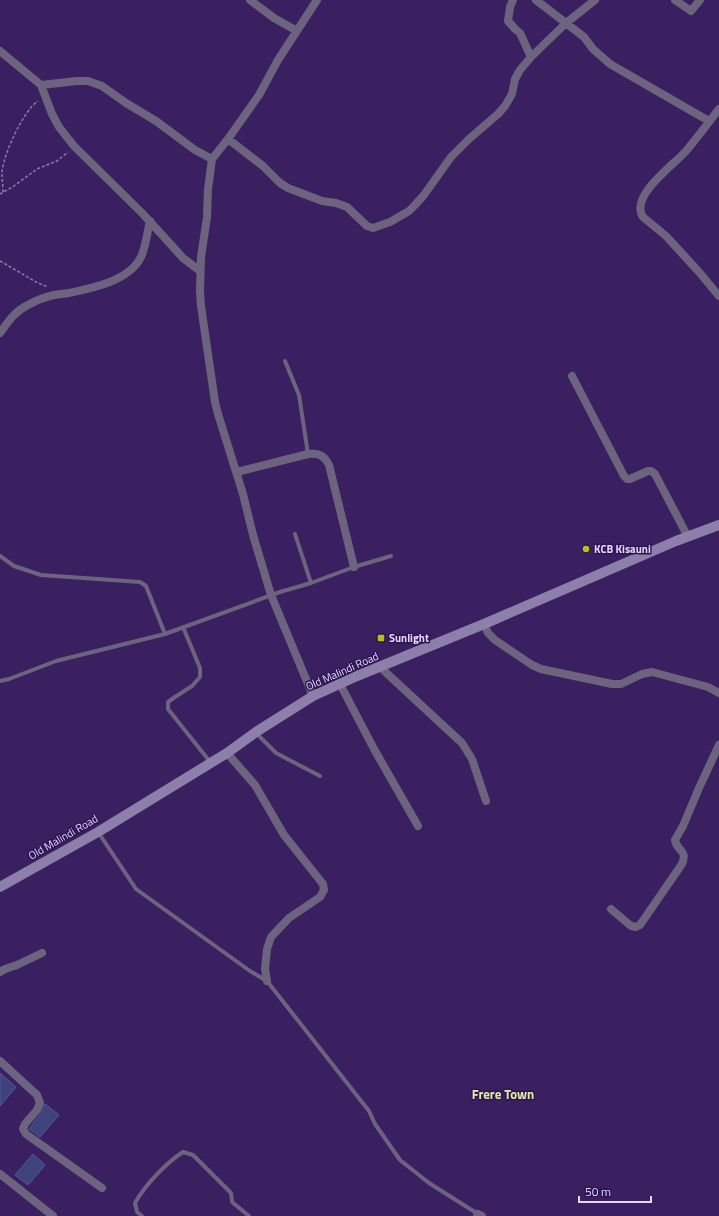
<svg xmlns="http://www.w3.org/2000/svg" width="719" height="1216" font-family="'Titillium Web',sans-serif">
	<style>
		.building { fill: #3f437c; stroke: #53579c }
		.lines { fill: none; stroke-linecap: round; stroke-linejoin: round }
		.path { stroke: #8d7aae; stroke-width: 1.5; stroke-dasharray: 3 2; stroke-linecap: butt }
		.service { stroke: #6c647e; stroke-width: 4 }
		.minor { stroke: #6c647e; stroke-width: 8 }
		.secondary { stroke: #8c7faa; stroke-width: 10 }
		.poi-dot { fill: #adc60f; stroke: #301554; stroke-width: 1.5 }
		.labels { text-anchor: middle; dominant-baseline: central; stroke-width: 3; stroke-linejoin: round; paint-order: stroke }
		.poi-label { font-size: 11px; font-weight: bold; fill: #e2d7fe; stroke: #301554; text-anchor: start }
		.street-label { font-size: 11px; fill: #e2d7fe; stroke: #301554 }
		.quarter-label { font-size: 13px; font-weight: bold; fill: #ddeea2; stroke: #301554 }
	</style>
	<rect width="100%" height="100%" fill="#3a2060"/>
	<path class="building" d="M0 1073 16 1087 0 1106Z
		M45 1104 59 1115 40 1137 29 1129 41 1113Z
		M33 1154 45 1165 28 1185 15 1175Z"/>
	<g class="lines">
		<path class="path" d="M3 192C3 186 2 179 2 173 3 155 23 111 38 101
			M0 194 14 186 37 169 57 161 68 152
			M0 261 38 283 48 287"/>
		<path class="service" d="M285 361 299 395 308 454
			M295 534 311 583
			M0 556 14 566 41 575 140 582 146 586 165 634
			M183 627 200 668V677L192 686 175 697 168 702V709L211 763
			M0 681 9 679 56 661 165 634 280 592 311 583 354 567 391 556
			M256 733 276 753 320 776
			M98 832 136 889 250 971 267 981 369 1111 375 1124 400 1160 429 1183 478 1214
			M142 1216 137 1212 135 1203C145 1185 166 1163 183 1152L193 1155 231 1193 232 1202 249 1216"/>
		<path class="minor" d="M250 0 274 18 297 31
			M513 0 510 7 508 21 515 29 520 33 531 57
			M536 0 584 37 593 49 610 64 709 121
			M675 0 691 11 700 0
			M0 51 41 85 52 114 59 127 74 146 143 214 183 258 200 271
			M41 85 77 81H88L102 86 126 103 156 121 195 150 212 159
			M719 109C708 123 697 138 686 151 674 165 629 196 643 217L666 236 699 272 719 296
			M228 139 263 166 280 183 288 188 322 201 336 203 347 207 367 226 373 228 390 222 409 211 414 206 424 195 451 157 469 139 498 114 505 106 512 94 515 79 520 70 531 57 566 23 595 0
			M0 333C8 322 15 311 28 305 35 301 45 297 54 295 59 294 64 294 69 293 93 288 129 281 141 257 146 246 147 233 150 221
			M572 376 624 476 627 479H630L648 471H651L655 474 688 537
			M237 472 308 454C319 453 324 455 329 465L354 567
			M484 624 488 633 495 640 532 665 541 669 612 684H621L642 674 652 672 708 687 719 693
			M380 667 462 743 472 759 486 801
			M340 684 374 749 418 826
			M313 696 271 595 253 535 243 494 218 414 215 402 201 306 200 291 201 257 207 217 208 189 212 159 228 139 259 95 278 60 317 0
			M227 753 255 785 284 835 323 884 324 890 320 897 289 918 271 937 267 949 265 969 267 981
			M611 909 631 926 636 927 640 925 682 864C688 849 677 852 675 840L683 826 699 788 719 745
			M0 972 5 969 17 965 42 953
			M0 1061 37 1095 40 1103 37 1110 25 1124 23 1129 26 1134 102 1188
			M0 1174 53 1216
			M477 1216 478 1214 482 1216"/>
		<path class="secondary" d="M0 887 98 832 227 753 256 732 313 696 357 676 484 624 676 541 719 525"/>
	</g>
	<g class="poi-dot">
		<circle cx="586" cy="549" r="4"/>
		<rect x="377" y="634" width="8" height="8" rx="2"/>
	</g>
	<g class="labels">
		<g class="poi-label">
			<text x="594" y="549">KCB Kisauni</text>
			<text x="389" y="638">Sunlight</text>
		</g>
		<g class="street-label">
			<text transform="translate(342 671) rotate(-24)">Old Malindi Road</text>
			<text transform="translate(63 837) rotate(-30)">Old Malindi Road</text>
		</g>
		<g class="quarter-label">
			<text x="503" y="1094">Frere Town</text>
		</g>
	</g>
	<path d="M579 1196v6h72v-6" fill="none" stroke="#e2d7fe" stroke-width="2"/>
	<text x="585" y="1196" font-size="12" fill="#e2d7fe" stroke="#301554" stroke-width="3" paint-order="stroke">50 m</text>
</svg>
